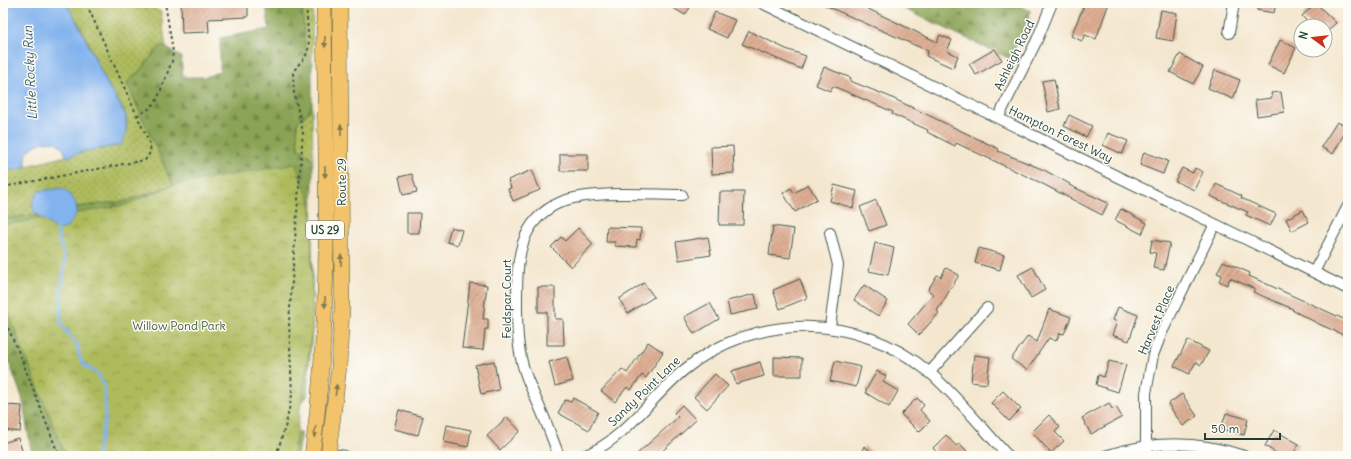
<svg xmlns="http://www.w3.org/2000/svg" width="1351" height="459" font-family="Delius,sans-serif">
	<style>
		.grass { fill: url(#grass-dots); stroke: #667c48 }
		.forest { fill: url(#forest-firs); stroke: #547044 }
		.park { fill: url(#park-crowns); stroke: #667c48 }
		.water { fill: #83b3ee; stroke: #517891 }
		.lines { fill: none; stroke-linecap: round; stroke-linejoin: round }
		.stream { stroke: #83b3ee; stroke-width: 3 }
		.building { fill: url(#building-hatch) }
		.minor-casing { stroke: #3f564b; stroke-width: 12 }
		.primary-casing { stroke: #3f564b; stroke-width: 16 }
		.path { stroke: #3f564b; stroke-width: 2; stroke-dasharray: 3 3; stroke-linecap: butt }
		.minor { stroke: #fff; stroke-width: 10 }
		.primary { stroke: #f2c36a; stroke-width: 15 }
		.oneway { fill: #7e794c }
		.labels { text-anchor: middle; dominant-baseline: central; stroke-width: 3; stroke-linejoin: round; paint-order: stroke }
		.shield { fill: #fdfcf7; stroke: #62766e; stroke-width: 1 }
		.shield-label { font-size: 11px; font-weight: bold; fill: #1f3d34 }
		.street-label { font-size: 12px; fill: #1f3d34; stroke: #fdfcf7 }
		.park-label { font-size: 12px; fill: #435c3e; stroke: #fdfcf7 }
		.water-label { font-size: 13px; font-style: italic; fill: #3d606c; stroke: #fdfcf7 }
	</style>
	<defs>
		<pattern id="grass-dots" width="8" height="8" patternUnits="userSpaceOnUse"><rect width="8" height="8" fill="#aebb5d"/><path d="M2 2h.1M6 6h.1" fill="none" stroke="#8d994e" stroke-width="1.8" stroke-linecap="round"/></pattern>
		<pattern id="forest-firs" width="22" height="20" patternUnits="userSpaceOnUse"><rect width="22" height="20" fill="#8aa354"/><path d="M5 1l3.5 6h-7zM16 11l3.5 6h-7z" fill="#708646"/></pattern>
		<pattern id="park-crowns" width="20" height="18" patternUnits="userSpaceOnUse"><rect width="20" height="18" fill="#aebb5d"/><path d="M2 6a3 3 0 1 1 6 0M12 15a3 3 0 1 1 6 0" fill="none" stroke="#8d994e"/></pattern>
		<pattern id="building-hatch" width="6" height="6" patternUnits="userSpaceOnUse"><rect width="6" height="6" fill="#dfaf94"/><path d="M-1 1l2-2M0 6l6-6M5 7l2-2" fill="none" stroke="#b4907a"/></pattern>
	</defs>
	<rect width="100%" height="100%" fill="#fdfcf7"/>
	<filter id="ink" filterUnits="userSpaceOnUse"><feTurbulence type="fractalNoise" baseFrequency=".025" numOctaves="2"/><feDisplacementMap in="SourceGraphic" scale="8" xChannelSelector="R" yChannelSelector="G"/><feConvolveMatrix kernelMatrix="1 2 1 2 8 2 1 2 1" color-interpolation-filters="sRGB"/></filter>
	<filter id="wash" filterUnits="userSpaceOnUse"><feTurbulence type="fractalNoise" baseFrequency=".012" numOctaves="4" result="noise"/><feDisplacementMap in="SourceGraphic" scale="16" xChannelSelector="R" yChannelSelector="G"/><feGaussianBlur stdDeviation="0.9" result="paint"/><feColorMatrix in="noise" values="0 0 0 0 0 0 0 0 0 0 0 0 0 0 0 0 0 1.4 0 .05"/><feComposite in="paint" operator="in"/></filter>
	<g filter="url(#wash)">
		<rect width="100%" height="100%" fill="#f4e7cf"/>
		<path class="grass" d="M65 3H145L161 12 166 48 162 45C152 53 147 63 138 72 134 77 130 77 127 84L173 185 126 201 77 207 75 215 39 214 3 219V172L86 151 120 145C125 137 129 125 126 115 122 104 113 94 107 83 93 57 84 26 65 3Z
			M302 3H313L312 65 305 49Z
			M312 104 313 161 306 152 298 149 297 122 308 113Z"/>
		<path class="forest" d="M266 3H302L305 49 312 65V104L308 113 297 123 298 149 306 152 313 161 312 330 307 397 271 427 258 456H34L31 450 22 397 5 352 3 350V219L39 214 47 221 75 219 77 207 126 201 173 185 127 84C130 77 134 77 138 72 147 63 153 53 162 45L181 57 183 77H206L220 71V38L269 29Z
			M892 3H1014L1031 11 1010 59Z
			M301 432 297 456H279L290 436Z"/>
		<path class="park" d="M295 164 311 203 312 330 293 456H66L3 300V225L126 205 173 185Z"/>
		<path class="water" d="M3 3H65L74 16 107 83 126 116V132L121 145 86 151 66 157C62 135 38 139 27 153L25 168 3 172Z
			M63 188C76 199 83 210 69 224 67 226 66 229 63 229 52 231 43 216 34 212L32 203 39 191Z"/>
		<g class="lines">
			<path class="stream" d="M56 226 65 262 61 289V324L78 346 79 355 83 364 98 374 105 388V420L96 456"/>
		</g>
		<g id="blocks">
			<path class="building" d="M181 3H248V17L208 19 209 32 182 33Z
				M665 3H693L685 15Z
				M820 3H856L937 42 940 35 952 40 947 51 958 56 953 68 926 56 928 51Z
				M1085 3H1109L1096 39 1085 35 1082 41 1071 36Z
				M1258 3H1276L1274 13 1257 10Z
				M1316 3 1336 23 1325 33V26H1311L1302 16Z
				M1161 10 1177 13 1173 41 1156 38Z
				M715 12 735 20 727 38 707 29Z
				M749 31 786 49 806 56 801 69 742 44Z
				M1280 40 1296 48 1284 73 1268 65Z
				M995 49 1002 60 976 75 969 64Z
				M1180 54 1203 67 1193 84 1170 72Z
				M824 67 851 78 850 81 888 96 999 149 998 151 1044 170 1070 184 1069 185 1108 203 1102 215 1041 183 956 143 955 146 927 132 928 130 892 114 893 112 833 86 830 91 816 85Z
				M1215 70 1240 80 1233 99 1208 88Z
				M1054 79 1060 109 1048 112 1042 81Z
				M1281 92 1284 112 1257 116 1255 100 1272 98 1271 93Z
				M1069 115 1092 126 1086 137 1064 126Z
				M1337 122 1348 127 1333 154 1321 147Z
				M1108 133 1128 141 1122 154 1103 145Z
				M733 146 734 173 712 174 711 147Z
				M1144 152 1168 161 1163 174 1140 165Z
				M560 154H588V171H560Z
				M1182 168 1193 173 1195 168 1203 172 1194 190 1175 181Z
				M532 170 540 190 513 201 508 189 511 188 508 180Z
				M412 174 417 192 403 195 399 177Z
				M808 184 817 199 795 212 783 193 791 188 794 193Z
				M1216 184 1242 196 1241 198 1276 214 1270 226 1246 215 1248 212 1210 196Z
				M834 185 857 191 853 208 830 201Z
				M720 192H744L743 225H719Z
				M876 200 886 225 869 231 860 207Z
				M1121 209 1147 223 1142 234 1115 220Z
				M1303 210 1309 222 1292 231 1286 219Z
				M407 213H420L419 233H407Z
				M773 226 794 229 790 258 769 255Z
				M451 227 462 230 458 245 447 242Z
				M607 227 641 228 640 240 637 239 636 247 615 246V242H606Z
				M578 228 593 244 571 267 551 247 561 237 565 241Z
				M708 237 711 255 679 260 676 242Z
				M1152 240 1170 243 1164 270 1153 268 1156 253 1150 252Z
				M875 243 894 248 888 275 869 271Z
				M979 248 1004 255 1000 270 975 263Z
				M1223 261 1250 273 1249 276 1348 321V337L1319 324 1292 310 1293 309 1253 292 1255 289 1230 278 1227 285 1219 281 1222 275 1217 273Z
				M1033 267 1045 290 1031 298 1018 275Z
				M946 268 959 275 937 311 939 313 919 335 908 324 934 294 928 290 937 275 941 277Z
				M800 279 807 298 780 309 773 290Z
				M470 283 487 285 483 319H488V329H485L483 350 462 348Z
				M644 283 654 297 628 313 619 299Z
				M864 285 888 301 878 316 854 300Z
				M538 287H555V319H563L564 345H547V312H538Z
				M755 294 758 309 730 315 727 301Z
				M710 303 719 319 694 334 684 317Z
				M1118 307 1138 315 1129 341 1112 335 1117 322 1113 320Z
				M1049 309 1071 317 1064 334 1060 333 1056 341 1049 338 1027 370 1011 359 1028 336 1037 342Z
				M1188 340 1209 351 1201 365 1196 362 1189 374 1174 366Z
				M648 342 663 352 646 378 642 375 631 390 627 387 615 402 601 391 622 369 627 373Z
				M974 355 990 357 987 384 971 382Z
				M567 357 573 381 555 386 549 362Z
				M774 357 802 358V376H774Z
				M494 361 499 390 481 394 475 365Z
				M835 361 861 367 856 387 830 381Z
				M1109 361 1126 365 1118 392 1096 385 1098 375 1104 377Z
				M760 362 764 376 736 384 732 371Z
				M877 371 886 376 883 382 898 391 889 407 866 393V390Z
				M715 374 728 386 707 409 694 397Z
				M1003 391 1021 409 1009 421 991 403Z
				M1182 394 1197 416 1183 426 1168 404Z
				M573 398 598 412 589 430 558 413 565 400 571 402Z
				M917 398 924 405 920 410 930 421 919 432 901 414Z
				M1109 403 1112 409 1116 407 1122 417 1091 434 1082 418Z
				M5 405 22 406 20 432 3 430Z
				M682 405 696 420 657 456H635L678 417 674 413Z
				M399 410 423 417 418 435 394 429Z
				M1226 413 1248 419 1244 435 1221 429Z
				M1049 415 1060 427 1055 432 1064 441 1051 453 1032 432Z
				M507 417 520 431 500 450 487 436Z
				M447 425 471 430 468 447 444 442Z
				M1274 430 1299 444 1292 456H1281L1265 446Z
				M946 435 956 446 959 443 967 451 961 456H940L933 448Z
				M18 438 24 456H6L3 443Z
				M864 446 877 456H860Z"/>
		</g>
	</g>
	<g filter="url(#ink)">
		<use href="#blocks" fill-opacity="0" stroke="#3f564b" stroke-width="1"/>
		<g class="lines">
			<g class="minor-casing">
				<path id="minor" d="M762 3 1348 289
					M1229 33 1234 3
					M998 118 1037 40 1052 3
					M830 233 838 265 830 327
					M1314 272 1348 206
					M929 373 987 308
					M329 454 345 456
					M559 456C553 440 547 424 540 408 534 394 527 381 523 366 517 345 517 324 517 303 517 262 517 221 561 202 589 190 650 195 682 195
					M583 456C625 440 651 397 684 370 756 311 858 313 929 372 958 397 982 428 1008 456
					M1105 456C1152 440 1197 440 1244 456
					M1148 456 1146 445V393L1153 355 1162 332 1215 224"/>
			</g>
			<g class="primary-casing">
				<path id="primary" d="M312 456C333 306 325 154 324 3
					M328 456 339 367 342 307 340 3"/>
			</g>
			<path class="path" d="M137 116 149 109 157 100 172 61 173 51 165 3
				M3 187 145 160C150 154 152 150 149 142L86 3
				M3 317 20 355 59 456
				M276 456 286 424 292 395 289 322 303 132 294 93 293 73 297 66 305 58 309 47 306 3"/>
			<use href="#minor" class="minor"/>
			<use href="#primary" class="primary"/>
		</g>
		<defs><path id="oneway-solid" d="M-6-.8H1V-3.2L6.5 0L1 3.2V.8H-6Z"/></defs>
		<g class="oneway">
			<use href="#oneway-solid" transform="translate(325 42) rotate(90)"/>
			<use href="#oneway-solid" transform="translate(341 130) rotate(-90)"/>
			<use href="#oneway-solid" transform="translate(325 172) rotate(90)"/>
			<use href="#oneway-solid" transform="translate(341 260) rotate(-90)"/>
			<use href="#oneway-solid" transform="translate(325 302) rotate(91)"/>
			<use href="#oneway-solid" transform="translate(336 390) rotate(-83)"/>
			<use href="#oneway-solid" transform="translate(315 432) rotate(98)"/>
		</g>
	</g>
	<g class="labels">
		<rect class="shield" x="306" y="221" width="38" height="18" rx="3"/>
		<g class="shield-label">
			<text x="325" y="230">US 29</text>
		</g>
		<g class="street-label">
			<text transform="translate(1014 55) rotate(-64)">Ashleigh Road</text>
			<text transform="translate(1061 134) rotate(26)">Hampton Forest Way</text>
			<text transform="translate(341 182) rotate(-90)">Route 29</text>
			<text transform="translate(506 299) rotate(-90)">Feldspar Court</text>
			<text transform="translate(1156 320) rotate(-67)">Harvest Place</text>
			<text transform="translate(644 391) rotate(-44)">Sandy Point Lane</text>
		</g>
		<g class="park-label">
			<text x="179" y="325">Willow Pond Park</text>
		</g>
		<g class="water-label">
			<text transform="translate(30 73) rotate(-93)">Little Rocky Run</text>
		</g>
	</g>
	<rect width="1351" height="459" fill="none" stroke="#fdfcf7" stroke-width="16"/>
	<g transform="translate(1313 38) rotate(285)"><circle r="19" fill="#fdfcf7" stroke="#a4b0a9"/>
	<path d="M0-3L7 15L0 10L-7 15Z" fill="#c8321e"/>
	<text y="-6" font-size="11" font-weight="bold" text-anchor="middle" fill="#1f3d34">N</text>
	</g>
	<path d="M1205 433v6h75v-6" fill="none" stroke="#1f3d34" stroke-width="2"/>
	<text x="1211" y="433" font-size="12" fill="#1f3d34" stroke="#fdfcf7" stroke-width="3" paint-order="stroke">50 m</text>
</svg>
